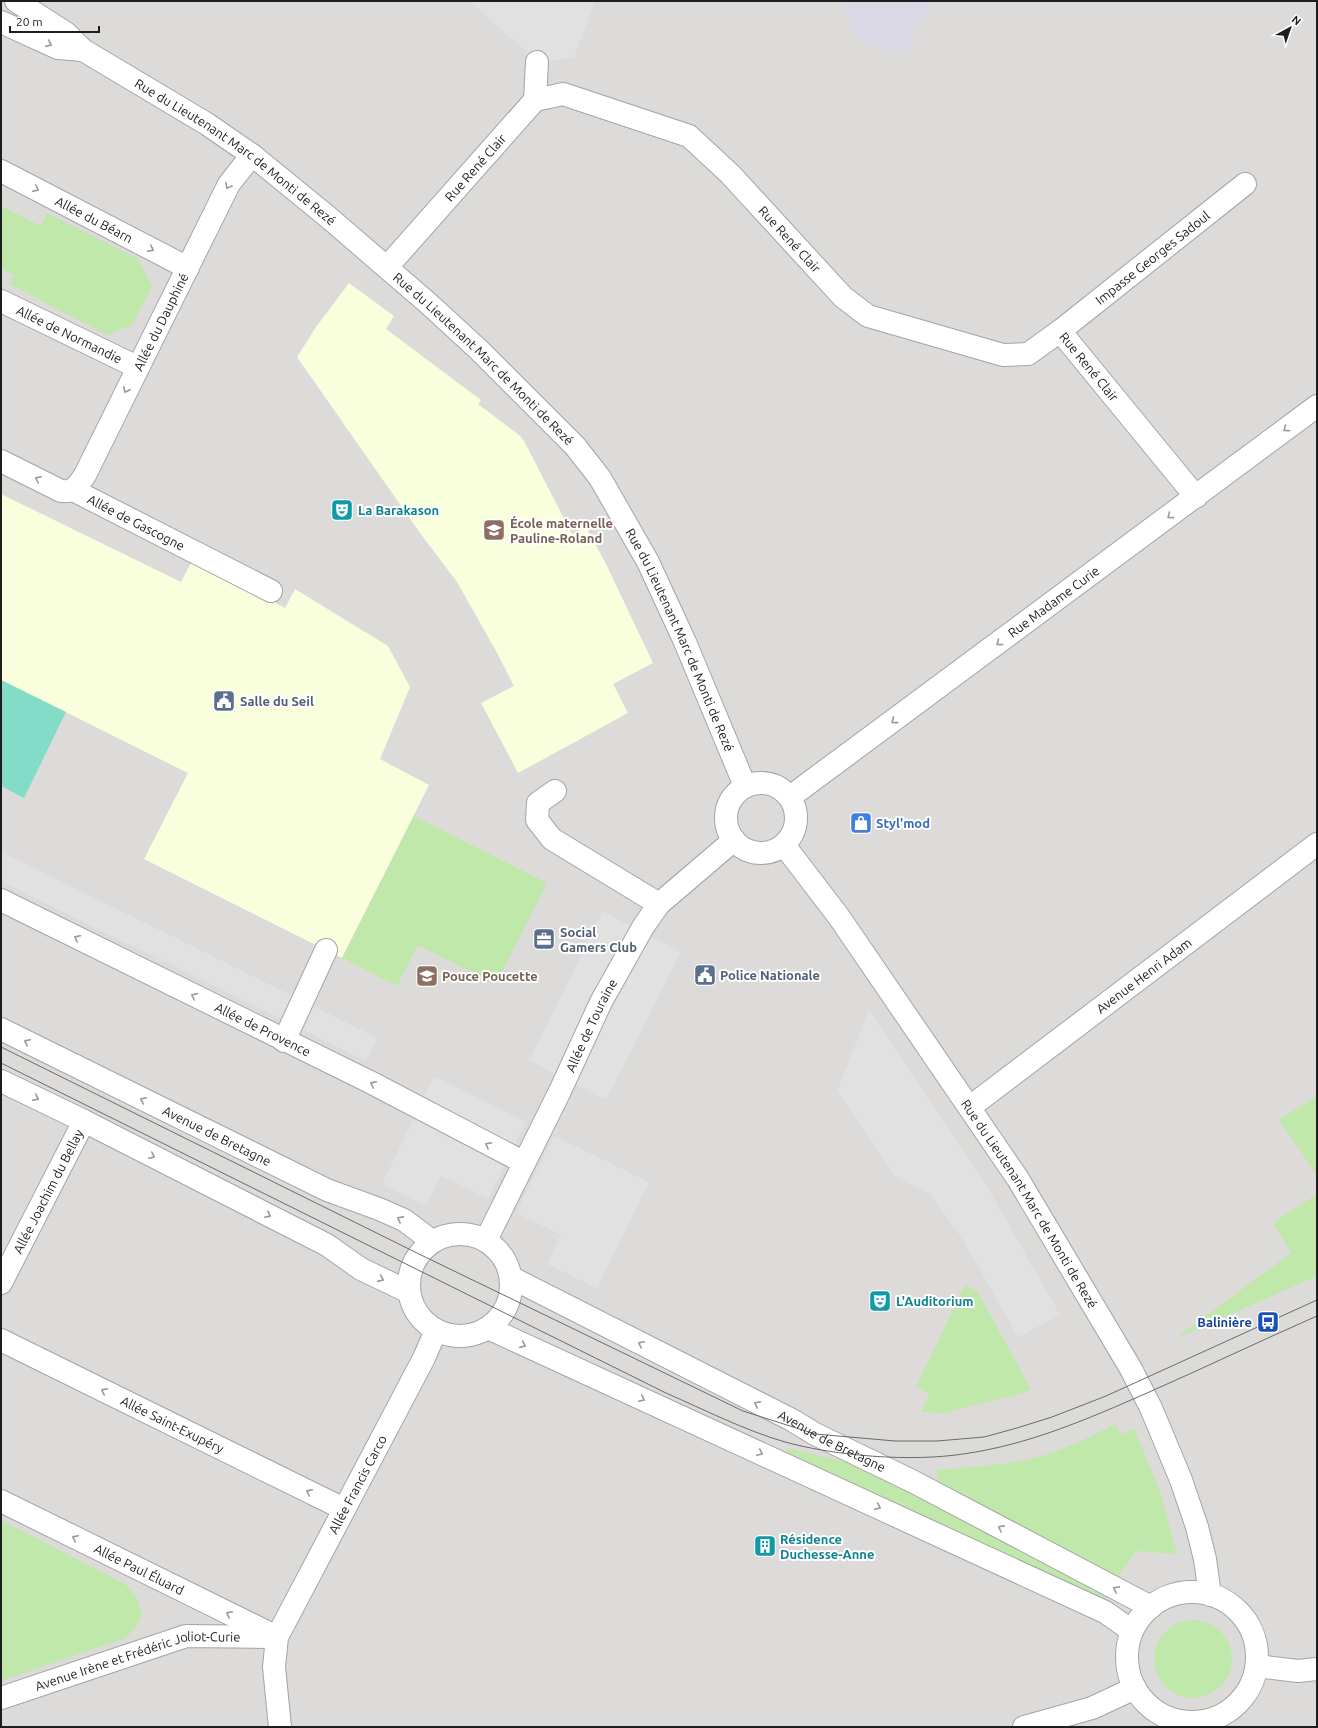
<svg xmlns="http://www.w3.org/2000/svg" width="1318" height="1728" font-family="Ubuntu,sans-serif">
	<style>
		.residential { fill: #dcdbda }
		.education { fill: #f9fedd }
		.grass { fill: #bfe8aa }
		.pitch { fill: #83dcc7 }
		.parking { fill: #e1e1e1 }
		.plaza { fill: #dad8e4 }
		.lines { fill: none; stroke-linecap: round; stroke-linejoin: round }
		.minor-casing { stroke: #a4a4a4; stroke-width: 24 }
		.minor { stroke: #fff; stroke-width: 22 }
		.tram { stroke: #6b6b6b; stroke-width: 1 }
		.oneway { stroke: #999 }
		.labels { text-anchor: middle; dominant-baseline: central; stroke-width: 4; stroke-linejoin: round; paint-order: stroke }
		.street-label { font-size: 13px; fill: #1d1d1d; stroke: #fff }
		.culture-label { font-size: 13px; font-weight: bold; fill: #0d838f; stroke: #fff; text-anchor: start }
		.education-label { font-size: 13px; font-weight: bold; fill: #785e54; stroke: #fff; text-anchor: start }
		.service-label { font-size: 13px; font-weight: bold; fill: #4e5e75; stroke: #fff; text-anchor: start }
		.shop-label { font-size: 13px; font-weight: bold; fill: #366cbe; stroke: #fff; text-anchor: start }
		.transit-label { font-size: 13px; font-weight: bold; fill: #164399; stroke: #fff; text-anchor: end }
	</style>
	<rect width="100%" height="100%" fill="#eeece4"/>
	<path class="residential" d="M1 1H1317V1727H1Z"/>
	<path class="education" d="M349 283 394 316 386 329 481 400 478 404 519 435 524 441 572 534 586 527 607 566 653 663 613 684 628 713 518 773 481 703 514 686 496 651 457 582 420 533 297 357 316 327Z
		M1 494 181 582 193 559 285 608 295 589 388 646 410 687 380 759 429 785 342 958 144 859 188 773 1 680Z"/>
	<path class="grass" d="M1 206 41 226 47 213 138 259 152 286 132 325 107 335 10 284 14 275 1 268Z
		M414 816 547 883 496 984 418 945 397 986 342 958Z
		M1317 1096V1175L1279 1120Z
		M1317 1194V1276L1175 1339 1291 1253 1273 1223Z
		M965 1285 977 1291 1031 1389 1023 1393 943 1413 921 1412 930 1394 916 1387Z
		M1115 1424 1121 1434 1134 1429 1160 1491 1177 1554 1136 1551 1115 1580 941 1490 936 1470C972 1467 1010 1465 1045 1455 1069 1448 1093 1435 1115 1424Z
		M788 1448 837 1460 857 1462 1109 1594 1104 1601 783 1457Z
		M1 1520 125 1584 137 1598 142 1614 136 1628 125 1638 1 1681Z
		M1154 1659a39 39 0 1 1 78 0a39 39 0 1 1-78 0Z"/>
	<path class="pitch" d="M1 680 66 712 24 798 1 786Z"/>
	<path class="parking" d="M470 1H595L574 58 537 62Z
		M1 852 378 1038 366 1061 1 881Z
		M603 912 681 952 606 1100 529 1060Z
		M869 1010 987 1186 1060 1315 1018 1337 963 1240 930 1194 895 1176 837 1091Z
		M434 1076 526 1122 488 1199 441 1176 426 1206 382 1184Z
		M554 1136 649 1182 597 1288 547 1264 561 1235 516 1213Z"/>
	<path class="plaza" d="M843 1H929L930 4 906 50 894 55 858 39 849 23Z"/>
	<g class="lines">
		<g class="minor-casing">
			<g id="minor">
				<path id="s1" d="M16 1 66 33 83 50 207 124 252 155 328 217 429 304 479 350 575 446 600 478 648 562 685 642 745 786"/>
				<path d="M1 22 58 48 83 50"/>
				<path d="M535 100 537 62"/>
				<path id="s2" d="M1 171 188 268"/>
				<path id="s3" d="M387 267 535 100 563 94 689 136 730 174 843 297 868 316 1003 355 1028 354 1060 331 1196 497"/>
				<path id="s4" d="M1 301 137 367"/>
				<path id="s5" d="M1060 331 1245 184"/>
				<path id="s6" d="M1 461 61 491C74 493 78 485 85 475L229 184 252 155"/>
				<path id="s7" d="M73 490 271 591"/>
				<circle cx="761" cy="818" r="35"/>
				<path d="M555 791 538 803 537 820 552 839 659 904"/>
				<path id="s8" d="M790 797 1317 406"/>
				<path id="s9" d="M784 845 839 917 1018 1179 1131 1369 1151 1408 1181 1480 1197 1527 1205 1559 1210 1595"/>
				<path id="s10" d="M1 900 370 1082 523 1162"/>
				<path id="s11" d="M1 1029 327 1190 379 1209 404 1220 432 1241"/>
				<path d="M284 1041 326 950"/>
				<path d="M1 1081 84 1121 327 1245 361 1269 409 1292"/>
				<path id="s12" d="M970 1107 1317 844"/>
				<circle cx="460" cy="1285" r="51"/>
				<path id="s13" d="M486 1240 560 1091 601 1002 643 927 659 904 734 840"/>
				<path id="s14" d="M512 1278 792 1420 815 1434 914 1482 1151 1607"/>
				<path id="s15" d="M1 1283 84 1121"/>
				<path d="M488 1328 1105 1612 1132 1631"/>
				<path id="s16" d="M1 1340 344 1509"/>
				<path id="s17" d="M1 1501 277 1637"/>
				<circle cx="1192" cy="1657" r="65"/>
				<path d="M1257 1666 1298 1671 1317 1669"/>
				<path id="s18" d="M1 1698 186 1636 270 1637"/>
				<path id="s19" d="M280 1727 274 1667 277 1637 424 1358 436 1330"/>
				<path d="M1024 1727 1092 1708 1135 1688"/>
			</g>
		</g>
		<use href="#minor" class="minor"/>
		<path class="tram" d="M1 1047 419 1254 743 1411 815 1434 895 1441H937L984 1437 1017 1428 1052 1417 1106 1396 1317 1300
			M1 1063 666 1393C705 1410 744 1430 785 1442 836 1456 911 1462 963 1454 1028 1445 1088 1419 1147 1393 1204 1368 1260 1341 1317 1316"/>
	</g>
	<defs><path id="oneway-chevron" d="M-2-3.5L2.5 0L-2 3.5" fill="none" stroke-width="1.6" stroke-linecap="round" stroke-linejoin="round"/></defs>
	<g class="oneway">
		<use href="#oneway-chevron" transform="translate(49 44) rotate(24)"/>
		<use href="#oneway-chevron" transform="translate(228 186) rotate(119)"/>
		<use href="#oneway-chevron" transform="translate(36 189) rotate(27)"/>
		<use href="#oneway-chevron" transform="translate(151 249) rotate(27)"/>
		<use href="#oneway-chevron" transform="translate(126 390) rotate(116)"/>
		<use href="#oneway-chevron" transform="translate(1286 429) rotate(143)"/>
		<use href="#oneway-chevron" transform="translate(38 479) rotate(-154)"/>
		<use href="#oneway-chevron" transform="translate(1170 516) rotate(143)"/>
		<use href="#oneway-chevron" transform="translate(999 643) rotate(143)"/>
		<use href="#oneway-chevron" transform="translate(894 721) rotate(143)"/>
		<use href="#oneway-chevron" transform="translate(77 938) rotate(-154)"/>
		<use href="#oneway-chevron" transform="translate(194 996) rotate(-154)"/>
		<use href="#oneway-chevron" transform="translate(27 1042) rotate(-153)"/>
		<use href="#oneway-chevron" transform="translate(373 1084) rotate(-154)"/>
		<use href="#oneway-chevron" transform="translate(36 1098) rotate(26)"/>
		<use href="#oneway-chevron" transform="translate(143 1100) rotate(-154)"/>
		<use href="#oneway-chevron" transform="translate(488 1145) rotate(-152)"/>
		<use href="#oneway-chevron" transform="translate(152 1156) rotate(27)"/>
		<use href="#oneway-chevron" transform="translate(268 1215) rotate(27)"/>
		<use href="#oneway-chevron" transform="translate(400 1219) rotate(-152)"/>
		<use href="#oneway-chevron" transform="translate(381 1279) rotate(24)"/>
		<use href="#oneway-chevron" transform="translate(641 1344) rotate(-153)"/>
		<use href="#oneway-chevron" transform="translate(523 1345) rotate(24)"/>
		<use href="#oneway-chevron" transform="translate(104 1391) rotate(-154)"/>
		<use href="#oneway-chevron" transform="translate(642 1399) rotate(25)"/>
		<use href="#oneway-chevron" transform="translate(757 1404) rotate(-152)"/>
		<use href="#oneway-chevron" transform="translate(760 1453) rotate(25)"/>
		<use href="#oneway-chevron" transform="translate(309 1492) rotate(-154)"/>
		<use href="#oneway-chevron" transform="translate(878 1507) rotate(25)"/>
		<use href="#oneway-chevron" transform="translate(1001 1528) rotate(-152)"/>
		<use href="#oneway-chevron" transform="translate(75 1538) rotate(-154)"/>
		<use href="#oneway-chevron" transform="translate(1116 1589) rotate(-152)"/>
		<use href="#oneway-chevron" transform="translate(229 1614) rotate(-154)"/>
	</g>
	<defs>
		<g id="theatre-square" transform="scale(1.15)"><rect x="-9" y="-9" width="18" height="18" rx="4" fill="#0f9aa8" stroke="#fff"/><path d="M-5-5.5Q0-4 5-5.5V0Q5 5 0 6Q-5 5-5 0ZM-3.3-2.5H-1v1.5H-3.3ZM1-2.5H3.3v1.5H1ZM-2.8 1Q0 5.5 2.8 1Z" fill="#fff"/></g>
		<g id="school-square" transform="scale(1.15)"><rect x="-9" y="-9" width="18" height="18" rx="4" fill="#8d6e63" stroke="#fff"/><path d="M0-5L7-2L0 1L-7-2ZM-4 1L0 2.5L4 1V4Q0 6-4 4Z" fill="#fff"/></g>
		<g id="civic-square" transform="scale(1.15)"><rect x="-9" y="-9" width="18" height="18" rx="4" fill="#5c6f8a" stroke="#fff"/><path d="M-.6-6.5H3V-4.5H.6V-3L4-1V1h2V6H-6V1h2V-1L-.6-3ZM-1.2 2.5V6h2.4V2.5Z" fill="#fff"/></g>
		<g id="shop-square" transform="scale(1.15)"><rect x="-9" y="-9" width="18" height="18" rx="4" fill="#3f7fe0" stroke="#fff"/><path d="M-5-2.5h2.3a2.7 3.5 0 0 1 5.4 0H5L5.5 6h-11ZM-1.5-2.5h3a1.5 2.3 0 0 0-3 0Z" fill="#fff"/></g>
		<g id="office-square" transform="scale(1.15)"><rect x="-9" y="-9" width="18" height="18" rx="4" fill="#5c6f8a" stroke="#fff"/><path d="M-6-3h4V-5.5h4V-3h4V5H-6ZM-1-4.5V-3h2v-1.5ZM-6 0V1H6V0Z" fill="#fff"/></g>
		<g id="bus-square" transform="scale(1.15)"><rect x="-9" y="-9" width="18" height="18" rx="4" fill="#1a4fb4" stroke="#fff"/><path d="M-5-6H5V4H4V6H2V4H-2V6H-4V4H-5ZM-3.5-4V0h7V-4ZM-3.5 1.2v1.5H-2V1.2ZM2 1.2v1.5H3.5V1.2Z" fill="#fff"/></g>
		<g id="building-square" transform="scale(1.15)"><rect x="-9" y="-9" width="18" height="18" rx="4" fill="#0f9aa8" stroke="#fff"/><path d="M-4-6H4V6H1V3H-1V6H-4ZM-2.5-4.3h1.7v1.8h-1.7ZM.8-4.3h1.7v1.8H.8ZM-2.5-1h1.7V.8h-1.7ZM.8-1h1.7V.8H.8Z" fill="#fff"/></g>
	</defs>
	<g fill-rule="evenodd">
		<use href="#theatre-square" x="342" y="510"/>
		<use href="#school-square" x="494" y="530"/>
		<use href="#civic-square" x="224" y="701"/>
		<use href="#shop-square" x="861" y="823"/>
		<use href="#office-square" x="544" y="939"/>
		<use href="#civic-square" x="705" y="975"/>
		<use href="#school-square" x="427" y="976"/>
		<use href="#theatre-square" x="880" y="1301"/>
		<use href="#bus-square" x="1268" y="1322"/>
		<use href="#building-square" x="765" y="1546"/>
	</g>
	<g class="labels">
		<g class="street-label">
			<text stroke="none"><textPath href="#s1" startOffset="267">Rue du Lieutenant Marc de Monti de Rezé</textPath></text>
			<text stroke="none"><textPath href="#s3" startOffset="133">Rue René Clair</textPath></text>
			<text stroke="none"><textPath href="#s2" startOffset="105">Allée du Béarn</textPath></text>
			<text stroke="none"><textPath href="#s3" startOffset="529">Rue René Clair</textPath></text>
			<text stroke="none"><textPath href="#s5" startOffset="118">Impasse Georges Sadoul</textPath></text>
			<text stroke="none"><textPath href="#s6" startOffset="269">Allée du Dauphiné</textPath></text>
			<text stroke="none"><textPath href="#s4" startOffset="76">Allée de Normandie</textPath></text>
			<text stroke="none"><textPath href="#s1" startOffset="591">Rue du Lieutenant Marc de Monti de Rezé</textPath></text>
			<text stroke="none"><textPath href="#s3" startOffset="890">Rue René Clair</textPath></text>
			<text stroke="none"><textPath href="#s7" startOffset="71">Allée de Gascogne</textPath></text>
			<text stroke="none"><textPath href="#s8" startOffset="328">Rue Madame Curie</textPath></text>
			<text stroke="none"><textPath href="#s1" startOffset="939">Rue du Lieutenant Marc de Monti de Rezé</textPath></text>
			<text stroke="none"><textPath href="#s12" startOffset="218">Avenue Henri Adam</textPath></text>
			<text stroke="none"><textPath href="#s13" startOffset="239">Allée de Touraine</textPath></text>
			<text stroke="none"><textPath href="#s10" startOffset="292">Allée de Provence</textPath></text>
			<text stroke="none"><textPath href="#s11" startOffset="241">Avenue de Bretagne</textPath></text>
			<text stroke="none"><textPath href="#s15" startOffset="103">Allée Joachim du Bellay</textPath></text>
			<text stroke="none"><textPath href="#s9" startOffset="435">Rue du Lieutenant Marc de Monti de Rezé</textPath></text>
			<text stroke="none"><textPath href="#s16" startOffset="191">Allée Saint-Exupéry</textPath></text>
			<text stroke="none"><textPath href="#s14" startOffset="359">Avenue de Bretagne</textPath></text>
			<text stroke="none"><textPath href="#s19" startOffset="263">Allée Francis Carco</textPath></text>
			<text stroke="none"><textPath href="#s17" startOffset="154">Allée Paul Éluard</textPath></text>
			<text stroke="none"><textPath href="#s18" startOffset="143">Avenue Irène et Frédéric Joliot-Curie</textPath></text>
		</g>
		<g class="culture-label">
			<text x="358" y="510">La Barakason</text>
			<text x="896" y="1301">L'Auditorium</text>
			<text x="780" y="1539">Résidence<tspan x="780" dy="15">Duchesse-Anne</tspan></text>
		</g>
		<g class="education-label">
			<text x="510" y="523">École maternelle<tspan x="510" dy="15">Pauline-Roland</tspan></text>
			<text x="442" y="976">Pouce Poucette</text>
		</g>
		<g class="service-label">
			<text x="240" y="701">Salle du Seil</text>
			<text x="560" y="932">Social<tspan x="560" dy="15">Gamers Club</tspan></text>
			<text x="720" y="975">Police Nationale</text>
		</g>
		<g class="shop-label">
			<text x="876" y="823">Styl'mod</text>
		</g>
		<g class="transit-label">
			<text x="1252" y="1322">Balinière</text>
		</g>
	</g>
	<rect width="1318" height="1728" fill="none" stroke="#1d1d1d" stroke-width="4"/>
	<g transform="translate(1290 28) rotate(40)" stroke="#ffffff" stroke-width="3" paint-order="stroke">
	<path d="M0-3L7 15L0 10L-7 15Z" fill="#1d1d1d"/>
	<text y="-6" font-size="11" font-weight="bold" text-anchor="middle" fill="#1d1d1d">N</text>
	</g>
	<path d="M10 26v6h89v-6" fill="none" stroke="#1d1d1d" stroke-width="2"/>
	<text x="16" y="26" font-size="12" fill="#1d1d1d" stroke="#ffffff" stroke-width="3" paint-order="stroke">20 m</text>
</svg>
